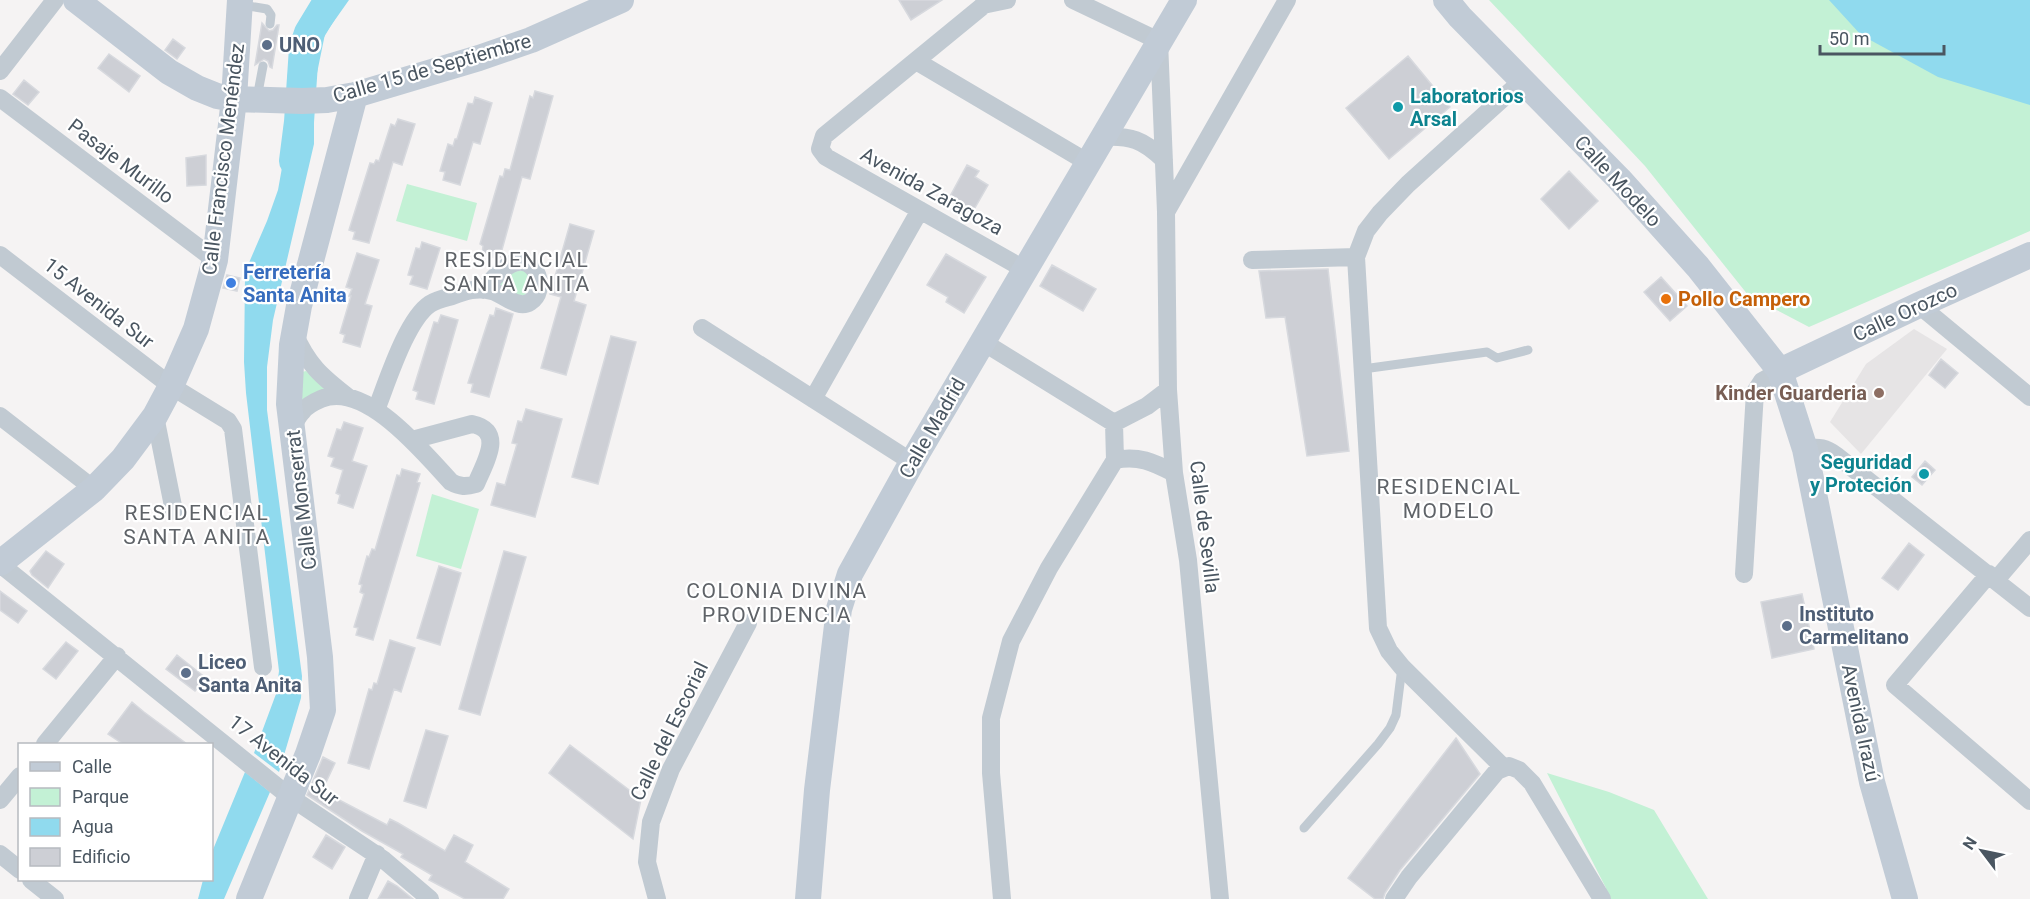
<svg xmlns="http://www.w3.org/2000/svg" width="2030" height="899" font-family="Roboto,sans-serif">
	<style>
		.education { fill: #e6e4e5 }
		.green { fill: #c3f1d5 }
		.water { fill: #90daee }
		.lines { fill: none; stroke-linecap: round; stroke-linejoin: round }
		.river { stroke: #90daee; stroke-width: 30 }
		.building { fill: #cdcfd5; stroke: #d7d9de; stroke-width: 1.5 }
		.lane { stroke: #c1cad2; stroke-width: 9 }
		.street { stroke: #c1cad2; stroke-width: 18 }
		.secondary { stroke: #c1cbd6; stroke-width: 26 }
		.service-dot { fill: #5c6f8a; stroke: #fff; stroke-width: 2 }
		.culture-dot { fill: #0f9aa8; stroke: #fff; stroke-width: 2 }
		.shop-dot { fill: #3f7fe0; stroke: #fff; stroke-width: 2 }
		.food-dot { fill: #e8710a; stroke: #fff; stroke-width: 2 }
		.education-dot { fill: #8d6e63; stroke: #fff; stroke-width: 2 }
		.labels { text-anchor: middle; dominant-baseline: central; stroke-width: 4.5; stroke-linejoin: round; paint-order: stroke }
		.service-label { font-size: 20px; font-weight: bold; fill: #4e5e75; stroke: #fff; text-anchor: start }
		.street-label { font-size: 20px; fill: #4a5661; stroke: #fff }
		.culture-label { font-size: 20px; font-weight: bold; fill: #0d838f; stroke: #fff; text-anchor: start }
		.shop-label { font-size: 20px; font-weight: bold; fill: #366cbe; stroke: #fff; text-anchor: start }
		.food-label { font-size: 20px; font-weight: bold; fill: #c56008; stroke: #fff; text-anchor: start }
		.education-label { font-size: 20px; font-weight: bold; fill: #785e54; stroke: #fff; text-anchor: end }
		.neighbourhood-label { font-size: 21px; letter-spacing: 1.5px; fill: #5f6368; stroke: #fff }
	</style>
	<rect width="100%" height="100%" fill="#f5f3f3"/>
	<path class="education" d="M1914 329 1947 349 1861 454 1830 422 1866 364Z"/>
	<path class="green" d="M1489 0H2030V231L1809 327 1748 295 1645 166Z
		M407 184 477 203 467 241 396 221Z
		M527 270C532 281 532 287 524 296L517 295 495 283 510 272Z
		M306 371 327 388 301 404 302 372Z
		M432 494 479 509 461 569 416 556Z
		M1547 773 1609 792 1654 810 1708 899H1597L1606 888Z"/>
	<path class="water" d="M317 0H349L325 34 316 78 287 80 293 38Z
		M1829 0H2030V105L1938 77 1861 35Z
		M314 121V144L273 320 267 367V410L302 676 301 698 279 772 254 753 276 694 279 671 246 393 244 362 245 277 248 265 267 221 278 190 283 162 284 124Z
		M245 772 270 792 224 899H198L203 880H212V852Z"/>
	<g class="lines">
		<path class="river" d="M294 161 299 122 304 48 309 33 329 0"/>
	</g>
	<path class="building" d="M899 0H942L911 20Z
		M262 23 269 31 273 30 277 25H279L272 68 270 67 268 61 264 59 255 65Z
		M173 39 185 48 177 59 165 50Z
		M109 54 140 76 129 92 98 68Z
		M1408 56 1450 107 1389 159 1346 108Z
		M24 80 39 92 28 105 13 94Z
		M535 91 553 96 530 179 522 177 500 257 498 259 482 254 483 246 480 244 500 176 503 177 505 169 510 170 530 96 533 98Z
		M475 97 492 103 480 144 473 142 460 185 443 180 445 172 440 171 448 144 453 146 455 139H457L468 103 473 104Z
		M398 119 415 124 402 165 393 162 369 243 353 239 355 232 349 230 370 163 374 164 376 160 379 161 391 124 395 126Z
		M206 155V185L187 186 186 158Z
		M967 165 979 171 975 177 988 185 972 213 948 200Z
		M1569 171 1598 201 1569 229 1541 199Z
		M570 224 594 231 574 301 586 305 566 375 541 368 561 297 550 294Z
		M422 242 440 248 427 289 410 284 413 276 408 275 416 248 420 249Z
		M357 253 379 260 365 304 372 306 360 347 343 342 345 335 340 333 351 296H349L352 289 346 287Z
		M946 254 986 277 964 313 946 302 948 297 927 285Z
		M1052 265 1096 289 1083 311 1040 286Z
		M1328 269 1349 451 1307 456 1285 317 1266 318 1259 271Z
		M227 275 240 278 237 291 223 288Z
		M1661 277 1687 306 1670 321 1644 292Z
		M496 308 513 314 489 397 471 392 473 384 468 383 490 315 494 316Z
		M441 315 458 320 434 404 416 399 418 392 413 390 434 322 438 323Z
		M611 336 636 342 598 484 572 477Z
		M1941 359 1958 373 1945 388 1929 375Z
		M526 409 562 419 535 517 491 505 497 483 505 485 517 444 512 443 518 421 522 422Z
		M344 422 363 428 352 461 367 466 353 508 338 503 340 495 336 493 343 470 331 466 334 458 328 456 337 429 341 430Z
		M1925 461 1935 470 1922 485 1912 477Z
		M402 469 420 474 417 482 420 483 373 640 356 635 358 628 354 627 364 594 360 592 362 585 359 584 367 556 369 557 372 549 375 550 397 475 400 476Z
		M1909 543 1924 555 1898 590 1882 578Z
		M46 551 64 564 48 588 32 575 30 571Z
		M504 551 526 557 480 715 459 709Z
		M439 566 461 573 440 645 417 638Z
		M0 591 27 611 18 623 0 610Z
		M1802 594 1814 649 1772 658 1761 602Z
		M390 640 415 648 401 692 394 689 369 769 348 763 369 689 372 690 374 683 377 684Z
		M66 642 78 651 56 679 43 669Z
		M177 655 206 678 195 691 166 669Z
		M132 702 144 712 187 744H123L108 734Z
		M426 730 448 736 426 808 404 801Z
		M1456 738 1480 774 1400 870 1385 893 1383 899H1375L1348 878Z
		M570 745 641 799 633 839 549 773Z
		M323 757 335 763 322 791 387 825 390 819 398 823 445 851 454 835 473 845 465 862 509 889 503 899H465L429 880 432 875 401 857 403 854 362 831 307 795Z
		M326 835 345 847 332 869 313 857Z
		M388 881 397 886 413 899H378Z"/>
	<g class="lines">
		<path class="lane" d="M242 5 267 9 271 15 270 24
			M257 98 263 66
			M1363 369 1487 352 1497 358 1528 350
			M1304 828 1378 744 1390 728 1396 715 1402 667"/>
		<path class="street" d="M990 0 824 136 820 149 826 157 1024 269
			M1073 0 1159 41 1166 212 1168 390 1174 473 1188 560 1220 899
			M983 5 1007 0
			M916 61 1087 162
			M0 71 55 0
			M0 98 215 260
			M1102 137C1130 135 1144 140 1164 160
			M1166 212 1287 0
			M0 255 171 386 228 421 233 429 263 667
			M1252 260 1356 257
			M1919 305 2030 397
			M702 328 912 462
			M294 333C308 365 321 376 348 397
			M983 342 1114 423 1115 460
			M813 399 920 210
			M376 410C387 383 406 320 430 304 436 300 445 298 452 296 465 291 477 287 492 291 504 294 518 310 530 302 548 291 537 255 514 263 502 267 491 281 483 290
			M0 416 94 489
			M155 416 174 511
			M1114 423 1147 406 1168 390
			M292 428C295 422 298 416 302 412 306 406 314 402 321 399 365 380 424 453 451 482 460 487 466 487 476 484 484 464 506 431 472 424L412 440
			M1805 449C1819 446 1826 448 1837 456L2030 608
			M0 564 290 797 384 860 430 899
			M1744 574 1755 392 1762 381 1780 371
			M1989 574 1895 685 2030 801
			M1996 580 2030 540
			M45 744 117 656
			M1504 768 1402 667 1389 651 1378 628 1356 257 1366 231 1380 213 1408 184 1523 80
			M0 800 20 776
			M0 854 20 870
			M31 880 55 899
			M358 899 377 854
			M657 899 647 862 651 822 671 769 748 623
			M1002 899 991 773V718L1011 641 1049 568 1115 460C1138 455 1153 462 1174 473
			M1394 899 1409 877 1497 771 1509 766 1519 770 1532 783 1602 899"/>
		<path class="secondary" d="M76 0 169 72 197 88 217 96 234 99 302 101 327 100 355 95 479 58 531 40 621 0
			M1446 0 1460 17 1619 179 1698 267 1780 371 1805 449 1872 782 1905 899
			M1780 371 1919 305 2030 255
			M0 563 94 489 123 459 155 416 171 386 196 329 215 260 234 99 240 0
			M249 899 308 754 323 710 320 657 289 404 292 345 299 306 355 95
			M808 899 817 790 839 609 850 574 912 462 1184 0"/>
	</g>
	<g class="service-dot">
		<circle cx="267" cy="45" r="6"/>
		<circle cx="1787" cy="626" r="6"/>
		<circle cx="186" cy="673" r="6"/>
	</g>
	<g class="culture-dot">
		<circle cx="1398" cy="107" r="6"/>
		<circle cx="1924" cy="474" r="6"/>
	</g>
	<circle class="shop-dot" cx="231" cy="283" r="6"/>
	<circle class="food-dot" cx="1666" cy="299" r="6"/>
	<circle class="education-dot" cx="1879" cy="393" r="6"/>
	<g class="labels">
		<g class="service-label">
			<text x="279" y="45">UNO</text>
			<text x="1799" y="614">Instituto<tspan x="1799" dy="23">Carmelitano</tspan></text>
			<text x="198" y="662">Liceo<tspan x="198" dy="23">Santa Anita</tspan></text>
		</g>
		<g class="street-label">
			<text transform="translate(432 68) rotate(-16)">Calle 15 de Septiembre</text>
			<text transform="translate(223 159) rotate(-83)">Calle Francisco Menéndez</text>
			<text transform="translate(121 161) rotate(37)">Pasaje Murillo</text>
			<text transform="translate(1618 181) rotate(47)">Calle Modelo</text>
			<text transform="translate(932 191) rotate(29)">Avenida Zaragoza</text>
			<text transform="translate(99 303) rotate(38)">15 Avenida Sur</text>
			<text transform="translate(1905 312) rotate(-25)">Calle Orozco</text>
			<text transform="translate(932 428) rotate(-60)">Calle Madrid</text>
			<text transform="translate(301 500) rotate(-97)">Calle Monserrat</text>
			<text transform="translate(1205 527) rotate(83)">Calle de Sevilla</text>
			<text transform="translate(1861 723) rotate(78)">Avenida Irazú</text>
			<text transform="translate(669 731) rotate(-64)">Calle del Escorial</text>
			<text transform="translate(284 760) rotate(38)">17 Avenida Sur</text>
		</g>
		<g class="culture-label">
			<text x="1410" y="96">Laboratorios<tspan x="1410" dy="23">Arsal</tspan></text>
			<text x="1912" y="462" text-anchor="end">Seguridad<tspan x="1912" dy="23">y Proteción</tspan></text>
		</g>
		<g class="shop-label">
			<text x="243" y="272">Ferretería<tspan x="243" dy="23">Santa Anita</tspan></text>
		</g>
		<g class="food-label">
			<text x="1678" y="299">Pollo Campero</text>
		</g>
		<g class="education-label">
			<text x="1867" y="393">Kinder Guarderia</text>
		</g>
		<g class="neighbourhood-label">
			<text x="517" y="260">RESIDENCIAL<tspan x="517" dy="24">SANTA ANITA</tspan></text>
			<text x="1449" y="487">RESIDENCIAL<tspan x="1449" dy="24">MODELO</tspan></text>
			<text x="197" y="513">RESIDENCIAL<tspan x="197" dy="24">SANTA ANITA</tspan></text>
			<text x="777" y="591">COLONIA DIVINA<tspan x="777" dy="24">PROVIDENCIA</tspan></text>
		</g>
	</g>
	<rect x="18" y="743" width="195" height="138" fill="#ffffff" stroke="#b7bbc0" stroke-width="1.5"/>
	<rect x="30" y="762" width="30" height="9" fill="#c1cbd6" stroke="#b7bbc0" stroke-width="1.5"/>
	<text x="72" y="773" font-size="18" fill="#4a5661">Calle</text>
	<rect x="30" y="788" width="30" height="18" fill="#c3f1d5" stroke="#b7bbc0" stroke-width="1.5"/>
	<text x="72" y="803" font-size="18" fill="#4a5661">Parque</text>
	<rect x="30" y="818" width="30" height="18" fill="#90daee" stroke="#b7bbc0" stroke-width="1.5"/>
	<text x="72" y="833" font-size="18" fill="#4a5661">Agua</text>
	<rect x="30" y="848" width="30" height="18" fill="#cdcfd5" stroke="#b7bbc0" stroke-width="1.5"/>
	<text x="72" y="863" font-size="18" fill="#4a5661">Edificio</text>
	<g transform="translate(1982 851) rotate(302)" stroke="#ffffff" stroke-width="4.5" paint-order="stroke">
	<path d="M0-4.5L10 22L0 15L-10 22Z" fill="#4a5661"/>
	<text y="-9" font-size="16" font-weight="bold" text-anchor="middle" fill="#4a5661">N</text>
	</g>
	<path d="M1820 45v9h124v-9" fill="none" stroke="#4a5661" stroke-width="3"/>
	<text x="1829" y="45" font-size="18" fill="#4a5661" stroke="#ffffff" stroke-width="4.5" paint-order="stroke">50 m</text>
</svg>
